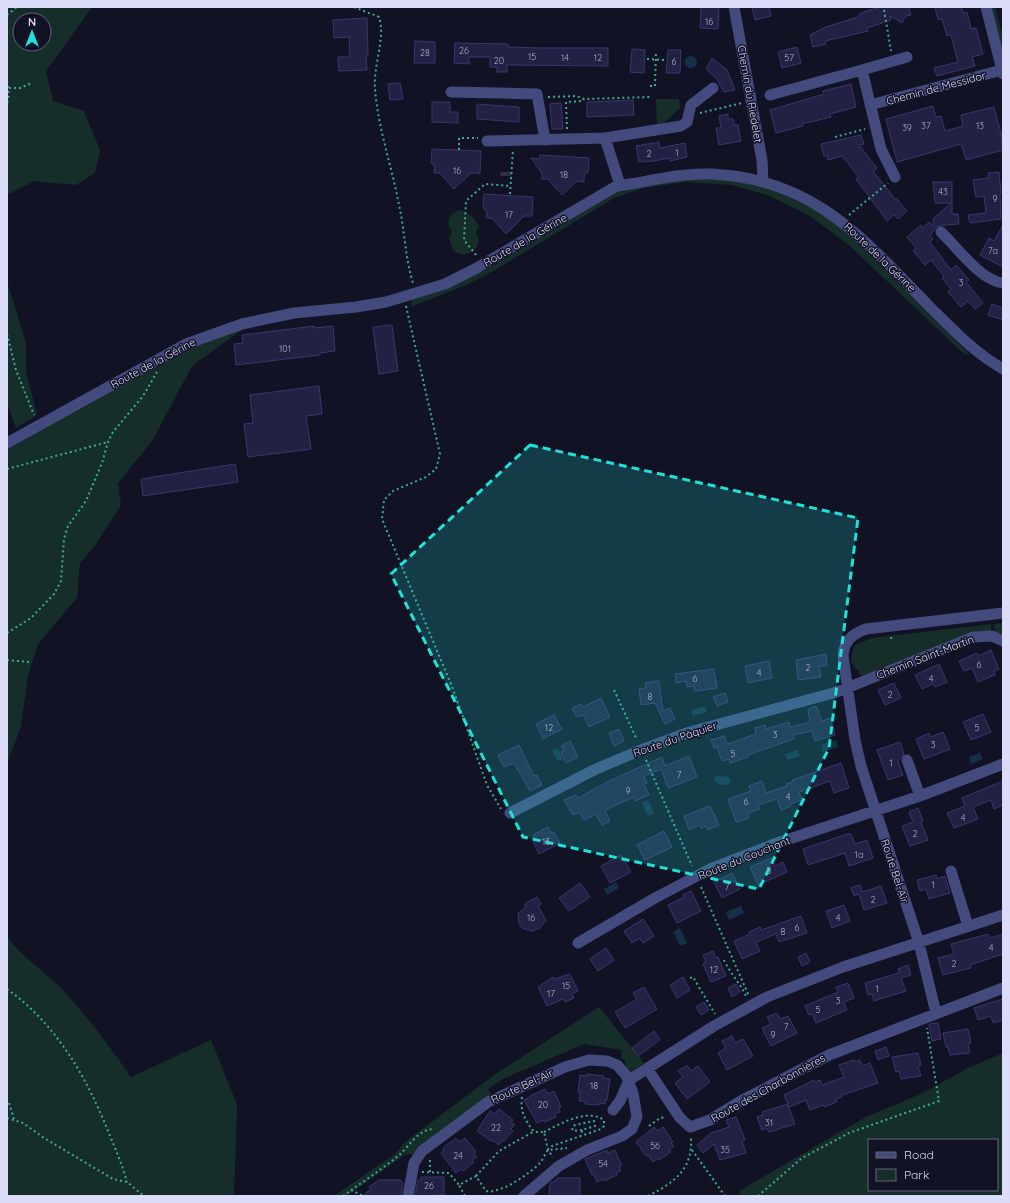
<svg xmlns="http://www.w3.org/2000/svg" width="1010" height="1203" font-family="Quicksand,sans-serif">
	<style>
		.green { fill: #162e29; fill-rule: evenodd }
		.water { fill: #152f46 }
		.building { fill: #222143; stroke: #38366c }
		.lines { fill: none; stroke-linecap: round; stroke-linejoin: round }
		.minor-tunnel { stroke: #303045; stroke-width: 11; stroke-dasharray: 11 5.5; stroke-linecap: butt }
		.path { stroke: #3faa92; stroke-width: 2; stroke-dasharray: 2 3; stroke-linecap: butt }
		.minor { stroke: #434a7e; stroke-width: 11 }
		.marked { fill: #1fe2d6; fill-opacity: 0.2; stroke: #1fe2d6; stroke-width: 3; stroke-dasharray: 8 5; stroke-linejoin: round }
		.labels { text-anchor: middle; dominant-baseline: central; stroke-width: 3; stroke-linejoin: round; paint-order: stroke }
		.number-label { font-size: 9px; fill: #adadcc }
		.street-label { font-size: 11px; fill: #dbdcfa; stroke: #121225 }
	</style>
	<rect width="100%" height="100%" fill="#121225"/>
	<path class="green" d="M7 7H92L46 71 53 101 84 111 100 150 95 173 76 185 34 181 7 195ZM20 20H44V44H20Z
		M990 7H995L1003 37V56Z
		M656 99H679L680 108 664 123 657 124Z
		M687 179C702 180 718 179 733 181 778 187 821 209 855 240L970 355 964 354 850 246 810 216 767 195 732 185 686 182 644 188 614 198 495 270 466 285 411 307 412 300 463 281 493 266 619 190Z
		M459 210C468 211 476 219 479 227L476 232C482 245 476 252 463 255L453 251 449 238 452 232C445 222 449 215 459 210Z
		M7 281 26 343V371L37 415 16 428 7 403Z
		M248 325 192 366 152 441 118 483 121 505 94 547 80 563 77 598 38 644 28 675 21 726 7 764V448L187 347Z
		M1003 623V634L995 632 994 624Z
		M991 624V631H977L970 633 864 676 859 674V671C849 665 850 655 855 645L872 638Z
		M7 937C23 958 45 971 63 990 88 1017 110 1047 131 1077L211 1040 237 1105 234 1196H7Z
		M599 1007 644 1063 632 1071 627 1068 624 1059 621 1058 622 1050 584 1044 505 1078 488 1089 492 1095 414 1155 406 1154 347 1196H334L395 1154 405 1142 497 1073Z
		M1003 1053V1196H741L739 1191 866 1117 923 1093 968 1068ZM869 1140H997V1190H869Z"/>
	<path class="water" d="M685 62a6 6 0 1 1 12 0a6 6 0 1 1-12 0Z
		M705 706 707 712 692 716 691 710Z
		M836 740 838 747 823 752 821 745Z
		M558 748 563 759 558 761 552 751Z
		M798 750 800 756 787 760 785 754Z
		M980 753 983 759 971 764 969 757Z
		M716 775 723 777 728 776 731 781 729 784C723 786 719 785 714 781Z
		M648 800 654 813 648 816 642 803Z
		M616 882 619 888 607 895 604 889Z
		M741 906 744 913 729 920 726 912Z
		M680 928 687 943 680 946 673 932Z"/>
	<path class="building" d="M701 7H719L718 29 700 28Z
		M752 7H769L771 16 755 20Z
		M875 7H909L911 15 906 16 902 23 890 16 891 20 867 28 868 31 825 41 826 44 813 47 810 35 826 27 858 17 860 13 877 8Z
		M935 7H961L963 13 967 12 971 29 976 28 983 54 972 57 975 66 937 76 934 68 958 62 951 35 947 36 942 19 938 20Z
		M367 18 368 55H366L367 70 339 71 338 57H350L349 37 334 38 333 20Z
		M415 41 435 42V63H414Z
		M455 43 508 44V47L541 48H608V66L507 65V72H497V67H490V57H469V64L454 63Z
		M797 47 801 63 782 68 778 52Z
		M632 49 645 50 644 73 630 72Z
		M668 50H681L680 73H666Z
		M712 58 727 70 735 90 724 92 716 78 706 69Z
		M400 83 403 99 390 100 388 84Z
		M851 84 856 107 830 114 831 117 802 124 803 126 776 133 770 110 824 94 823 91Z
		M633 100 634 115 587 117V102Z
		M432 102H450V112H458V123L432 122Z
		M561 103 563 129H552L550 104Z
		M477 104 519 107V122L477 119Z
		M933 106 936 117 941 116 945 131 963 126 961 115 994 107 1003 141V150L966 160 961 144 897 162 886 119Z
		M728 114V119H733L734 125H738L741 141 719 145 716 128H721L719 116Z
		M861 135 864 144 859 145 877 168 873 171 895 199 896 198 907 211 898 219 894 215 887 221 856 179 859 177 842 156 828 160 827 155 824 156 821 144Z
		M659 142 660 148 685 143 687 157 670 161 669 158 654 161 639 162 636 146Z
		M432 149 481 151 480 173H471L454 189 440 173H434L435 167 431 163Z
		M540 155 589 158 588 172 584 175V182L577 181 562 195 548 179H542V173L531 158 540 159Z
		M999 172 1001 194H1000L1001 219 970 223 968 215 986 213 984 196 976 197 973 180 989 178 988 173Z
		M933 182H952V214H958L959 224 943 225 936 227 930 236 933 239 930 242 951 270 956 265 969 280 966 282 983 303 975 309 968 301 961 307 948 292 951 289 942 278 944 276 931 260 925 265 913 251 916 248 907 237 921 225 923 228 929 222 933 226V219L951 203H935Z
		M484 194 533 197 532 216H524L506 234 492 218H486L487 212 483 208Z
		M1003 225V267L980 255 989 238 994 241Z
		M992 304 1003 308V320L988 315Z
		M392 325 398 371 379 374 373 327Z
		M314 326V328L333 326 335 351 320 353V355L236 365 234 344 243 343 242 335Z
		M319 386 322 414 306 416 311 449 248 457 244 424 253 423 250 395Z
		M235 464 238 482 143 496 141 479Z
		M991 650 999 669 994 671 995 675 978 682 972 668 964 671 959 661 977 653 978 656Z
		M826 654 827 666H819L821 677 798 680 796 660Z
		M769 661 772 678 748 683 745 666Z
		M939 664 947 682 935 687 933 684 922 689 915 675Z
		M714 669 717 688 695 691 694 686 687 687 686 681 676 683 675 674Z
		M659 681 663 711 670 708 675 719 665 724 655 703 641 705 639 689 646 688 645 683Z
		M894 683 901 698 885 705 878 690Z
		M725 693 728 702 717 706 713 697Z
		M601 698 610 717 589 727 583 715 577 717 572 708 581 704 583 707Z
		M816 706 822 721 831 718 835 735 815 741 812 731 793 735 794 739 748 755V757L730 763 729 759 722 761 717 747 714 748 711 740 724 736 727 744 756 734 755 728 765 725 766 729 789 722 790 727 810 722 808 709Z
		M983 714 991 732 971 740 963 722Z
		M554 715 562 729 543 739 536 724Z
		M619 729 624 741 614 746 609 733Z
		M943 732 950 749 924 759 916 739 929 733 931 737Z
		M570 741 578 757 566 763 561 752 564 751 561 746Z
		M900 742 904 754 898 761 903 775 888 780 877 750Z
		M519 745 534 776 537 775 542 785 530 791 514 763 504 767 498 755Z
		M689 756 697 777 668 788 661 769 644 776 647 783 644 784 649 795 635 801 634 797 605 810 610 821 602 825 596 814 584 820 579 812 573 815 564 800 576 795 578 798 607 782 662 757 665 766Z
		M841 763 849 788 834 793 830 781 799 792 802 800 790 804 791 806 781 810 777 799 758 805 760 809 748 813 749 818 736 822 728 799 751 791 749 786 762 781 766 793 787 786 786 784 793 782 792 780Z
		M1003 781V805L994 809 991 800 973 807 978 819 954 828 947 813 965 806 962 798Z
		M710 806 719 825 708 830 706 826 701 828 700 825 689 830 684 816Z
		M918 808 923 821 921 822 928 840 910 846 902 826 913 822 909 812Z
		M548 827 551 833 554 832 560 843 539 854 533 842 536 840 533 835Z
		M664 831 672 847 645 860 637 845Z
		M847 834H851L855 844 867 840 873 858 849 866 845 853 808 865 803 849Z
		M621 855 631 872 610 883 601 866Z
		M771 858 775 866 783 862 787 872 758 885 750 867Z
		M732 873 740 889 722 898 714 882Z
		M936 875 937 879 945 876 950 893 929 899 926 889 920 891 917 880Z
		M580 883 590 897 569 911 559 898Z
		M860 885 862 892 881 886 887 903 864 910 859 894 854 896 851 888Z
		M691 891 701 911 677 923 668 905 684 897 683 895Z
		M537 897 541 904 538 906 546 920 540 928 533 931 522 928 519 923 518 913 525 908 526 903Z
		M844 905 850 921 832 928 826 911Z
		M801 916 807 933 779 942 776 934 756 942 760 951 742 959 734 941 750 934 749 932 760 927 761 930Z
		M643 919 654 936 643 943 640 938 632 943 624 931Z
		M988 934 990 938 1003 934V954L970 965 971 968 943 975 938 958 954 954 951 944Z
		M606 948 614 960 598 971 590 959Z
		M713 951 716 958 718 957 726 976 711 982 703 964 706 962 703 955Z
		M806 953 810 962 802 966 798 957Z
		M908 965 911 975 901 978 906 991 874 1001 872 994 868 995 865 983 899 973 898 969Z
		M570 974 578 991 572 994 574 998 565 1002 563 999 547 1006 538 987 553 977 554 979Z
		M683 977 690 990 677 998 670 985Z
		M848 983 854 998 844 1002 847 1010 816 1023 812 1014 809 1015 805 1006 838 992 836 987Z
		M736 984 740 992 732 997 728 988Z
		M644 987 657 1009 625 1028 615 1012 637 999 633 993Z
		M1003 999V1020L993 1023 991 1016 978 1020 974 1008Z
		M704 1002 709 1010 701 1015 696 1007Z
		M777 1013 780 1019 788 1016 797 1033 771 1046 762 1028 771 1024 767 1017Z
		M938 1023 941 1039 932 1041 929 1024Z
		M968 1029 971 1043 968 1044 970 1053 950 1055 948 1047H946L943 1033Z
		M654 1031 660 1040 638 1056 632 1048Z
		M732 1036 735 1043 743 1039 753 1056 727 1070 718 1053 726 1048 722 1041Z
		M886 1047 889 1056 878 1060 875 1051Z
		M918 1053 921 1065 918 1066 921 1076 901 1079 899 1071 896 1072 892 1057Z
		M854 1060 855 1062 860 1060 862 1066 870 1063 878 1083 842 1095V1097L836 1099 837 1102 824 1107 823 1105 810 1110 806 1100 789 1107 788 1105 795 1124 769 1132 767 1128 762 1130 757 1117 763 1115 762 1112 788 1104 784 1095 814 1080 815 1082 820 1080 822 1085 844 1077 839 1065Z
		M687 1065 691 1071 698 1066 710 1082 687 1099 675 1083 683 1077 678 1071Z
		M587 1074 604 1076 603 1078 610 1079 607 1100 605 1099V1104L599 1103V1105L585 1104V1101H579L580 1092H578L580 1075 587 1076Z
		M545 1089 548 1094 554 1091 561 1107 559 1108 560 1112 555 1114 556 1117 544 1122 543 1120 537 1123 524 1100 531 1097 530 1096Z
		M499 1109 513 1120 511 1122 515 1125 511 1129 513 1131 504 1141 503 1140 499 1145 492 1140 491 1141 477 1131 490 1111 495 1114Z
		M736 1117 745 1140 742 1141 746 1153 720 1160 714 1144 703 1153 697 1145 711 1133 729 1127 726 1120Z
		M654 1127 658 1131 663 1127 673 1142 671 1143 674 1146 669 1150 671 1152 659 1160 658 1158 653 1162 648 1155 646 1156 636 1142Z
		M456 1138 460 1142 465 1138 476 1152 474 1154 477 1157 472 1160 474 1162 463 1171 461 1169 456 1173 441 1153 444 1150 443 1148Z
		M607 1150 608 1153 615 1150 622 1166 619 1167 621 1171 616 1173 617 1175 604 1181 603 1179 597 1182 594 1174 592 1175 585 1159Z
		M421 1177H444V1195L415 1196 418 1180H421Z
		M557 1178H580V1196H549L550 1183 557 1180Z
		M379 1180H400L403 1183 401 1196H362L371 1189 369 1187Z"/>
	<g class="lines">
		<path class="minor-tunnel" d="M506 176V172"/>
		<path class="path" d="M354 7 379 17C386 38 373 65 375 89 378 128 392 167 399 205 405 231 405 258 413 283
			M884 10 891 51
			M7 15 17 7
			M647 59 664 60
			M7 81 9 95 7 104
			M650 86H655L656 51
			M9 88H20L32 83
			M548 97 577 96 584 99 650 97
			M700 113 742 103
			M567 129 566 102 583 101 584 99
			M835 137 865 129
			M459 150V138H478
			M510 194 513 150
			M849 215 888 183
			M476 255 464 240 466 201 485 184 511 186
			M406 306 440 454 436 469 426 477 393 491 384 500 382 519 453 689 487 785 501 809
			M7 334 16 370 34 415
			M7 469 108 442
			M7 633 31 618 54 594 61 581 64 539 68 526 86 501 102 463 108 442 113 432 143 396 157 372
			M891 637 892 642
			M7 660 29 662
			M614 690 637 740
			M646 760 692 866
			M701 887 749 996
			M724 960C730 973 740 983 746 996
			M690 978 693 977 715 1014
			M7 989C56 1024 86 1076 108 1131 115 1148 122 1164 127 1182
			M522 1097C520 1112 525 1120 534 1132H544L548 1150 553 1157
			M9 1103 14 1119
			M7 1118 23 1123 44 1138 113 1179 127 1182 144 1196
			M649 1126 660 1118 666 1117
			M582 1130 573 1131 572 1128 575 1125 594 1121 595 1126 582 1130V1135
			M544 1132C560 1124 587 1108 604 1120V1126L601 1129 552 1146 548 1149
			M692 1150 725 1196
			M422 1172 449 1173 459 1185
			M430 1172V1159
			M476 1176 499 1151 533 1132
			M351 1190 363 1196
			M343 1196C361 1183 381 1170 398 1156 409 1147 418 1129 434 1129
			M465 1196 459 1185 476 1176 486 1191C501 1194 529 1174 540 1163 543 1159 545 1154 548 1150L567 1148
			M648 1196C674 1183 693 1169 691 1138
			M758 1196 802 1158 849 1133 939 1101 927 1028"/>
		<path class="minor" d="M734 7 762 160 763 182
			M986 7 1003 74
			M862 70 907 57
			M451 92 537 94 545 140
			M770 95 862 70 881 149 895 177
			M870 105 1002 70
			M605 138 620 185
			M487 141 605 138 681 126 687 122 691 105 713 88
			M941 232C957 247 981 281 1003 283
			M7 443 186 344 242 324 294 313 356 307 386 302 445 284 475 269 615 187C624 184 633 184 642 182 665 177 687 173 711 174 815 178 865 241 932 309 954 331 975 353 1003 369
			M907 760 920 796
			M510 813 596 769 641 750 690 732 837 692 973 637 992 636 1003 641
			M951 871 968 926
			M578 943 655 898 710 869 777 843 920 796 1003 764
			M936 1013 919 943 861 766 855 740 843 656C844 641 852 634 866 629L1003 613
			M647 1068 680 1118 690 1127 710 1120 739 1102 829 1055 1003 988
			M613 1110 620 1101 629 1080 714 1026 767 997 843 967 1003 915
			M408 1196 414 1163 422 1151 488 1102 565 1067 589 1060 607 1061 617 1065 626 1075 633 1093 637 1117 632 1129 622 1136 587 1150 559 1166 524 1196"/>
	</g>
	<path class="marked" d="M530 445 858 518 829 748 759 889 523 837 391 574Z"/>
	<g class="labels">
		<g class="number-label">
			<text x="709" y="21">16</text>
			<text x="464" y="50">26</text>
			<text x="425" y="52">28</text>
			<text x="532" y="56">15</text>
			<text x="565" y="57">14</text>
			<text x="598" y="57">12</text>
			<text x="789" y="57">57</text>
			<text x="499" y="60">20</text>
			<text x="674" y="61">6</text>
			<text x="926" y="125">37</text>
			<text x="980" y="125">13</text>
			<text x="907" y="127">39</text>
			<text x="677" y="152">1</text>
			<text x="649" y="153">2</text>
			<text x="457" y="170">16</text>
			<text x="564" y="174">18</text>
			<text x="943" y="191">43</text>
			<text x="995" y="198">9</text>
			<text x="509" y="214">17</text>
			<text x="993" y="250">7a</text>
			<text x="961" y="282">3</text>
			<text x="285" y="348">101</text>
			<text x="979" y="664">6</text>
			<text x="808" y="667">2</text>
			<text x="759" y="672">4</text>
			<text x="695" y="678">6</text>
			<text x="931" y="678">4</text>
			<text x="890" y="694">2</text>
			<text x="650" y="696">8</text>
			<text x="549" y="727">12</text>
			<text x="977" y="727">5</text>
			<text x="775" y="734">3</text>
			<text x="933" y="744">3</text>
			<text x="733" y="753">5</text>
			<text x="891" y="762">1</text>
			<text x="679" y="774">7</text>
			<text x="628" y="790">9</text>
			<text x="788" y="796">4</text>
			<text x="746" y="801">6</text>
			<text x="963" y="817">4</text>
			<text x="915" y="833">2</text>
			<text x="546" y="841">13</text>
			<text x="859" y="854">1a</text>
			<text x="769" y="870">5</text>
			<text x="933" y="884">1</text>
			<text x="727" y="886">7</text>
			<text x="873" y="899">2</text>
			<text x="531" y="917">16</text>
			<text x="838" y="917">4</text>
			<text x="797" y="927">6</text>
			<text x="783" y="931">8</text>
			<text x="991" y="947">4</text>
			<text x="954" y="963">2</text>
			<text x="714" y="969">12</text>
			<text x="566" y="985">15</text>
			<text x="877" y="988">1</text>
			<text x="551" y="993">17</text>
			<text x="838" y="1000">3</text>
			<text x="818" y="1009">5</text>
			<text x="786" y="1026">7</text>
			<text x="773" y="1034">9</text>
			<text x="594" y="1085">18</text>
			<text x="543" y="1104">20</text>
			<text x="769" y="1122">31</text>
			<text x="496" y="1127">22</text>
			<text x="655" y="1145">56</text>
			<text x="725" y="1149">35</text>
			<text x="458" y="1155">24</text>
			<text x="603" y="1163">54</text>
			<text x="429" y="1185">26</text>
		</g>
		<g class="street-label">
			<text transform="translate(936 88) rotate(-15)">Chemin de Messidor</text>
			<text transform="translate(750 94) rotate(80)">Chemin du Riedelet</text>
			<text transform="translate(525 240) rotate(-30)">Route de la Gérine</text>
			<text transform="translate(880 257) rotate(44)">Route de la Gérine</text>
			<text transform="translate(153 363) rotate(-28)">Route de la Gérine</text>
			<text transform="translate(925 657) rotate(-21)">Chemin Saint-Martin</text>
			<text transform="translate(675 739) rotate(-19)">Route du Pâquier</text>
			<text transform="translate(744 858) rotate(-22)">Route du Couchant</text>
			<text transform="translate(895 871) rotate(72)">Route Bel-Air</text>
			<text transform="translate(522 1086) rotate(-25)">Route Bel-Air</text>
			<text transform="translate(768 1088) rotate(-29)">Route des Charbonnières</text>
		</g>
	</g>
	<rect width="1010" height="1203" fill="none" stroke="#dbdcfa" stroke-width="16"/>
	<rect x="868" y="1139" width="130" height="52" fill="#121225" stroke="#62637a"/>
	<rect x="876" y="1152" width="20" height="6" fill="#434a7e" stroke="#62637a"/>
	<text x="904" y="1159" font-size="12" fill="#dbdcfa">Road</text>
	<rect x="876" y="1169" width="20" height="12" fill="#162e29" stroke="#62637a"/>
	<text x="904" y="1179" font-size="12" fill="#dbdcfa">Park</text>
	<g transform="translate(32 32)"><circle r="19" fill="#121225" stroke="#62637a"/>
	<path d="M0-3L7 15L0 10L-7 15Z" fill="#1fe2d6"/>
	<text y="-6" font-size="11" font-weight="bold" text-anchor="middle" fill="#dbdcfa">N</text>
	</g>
</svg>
